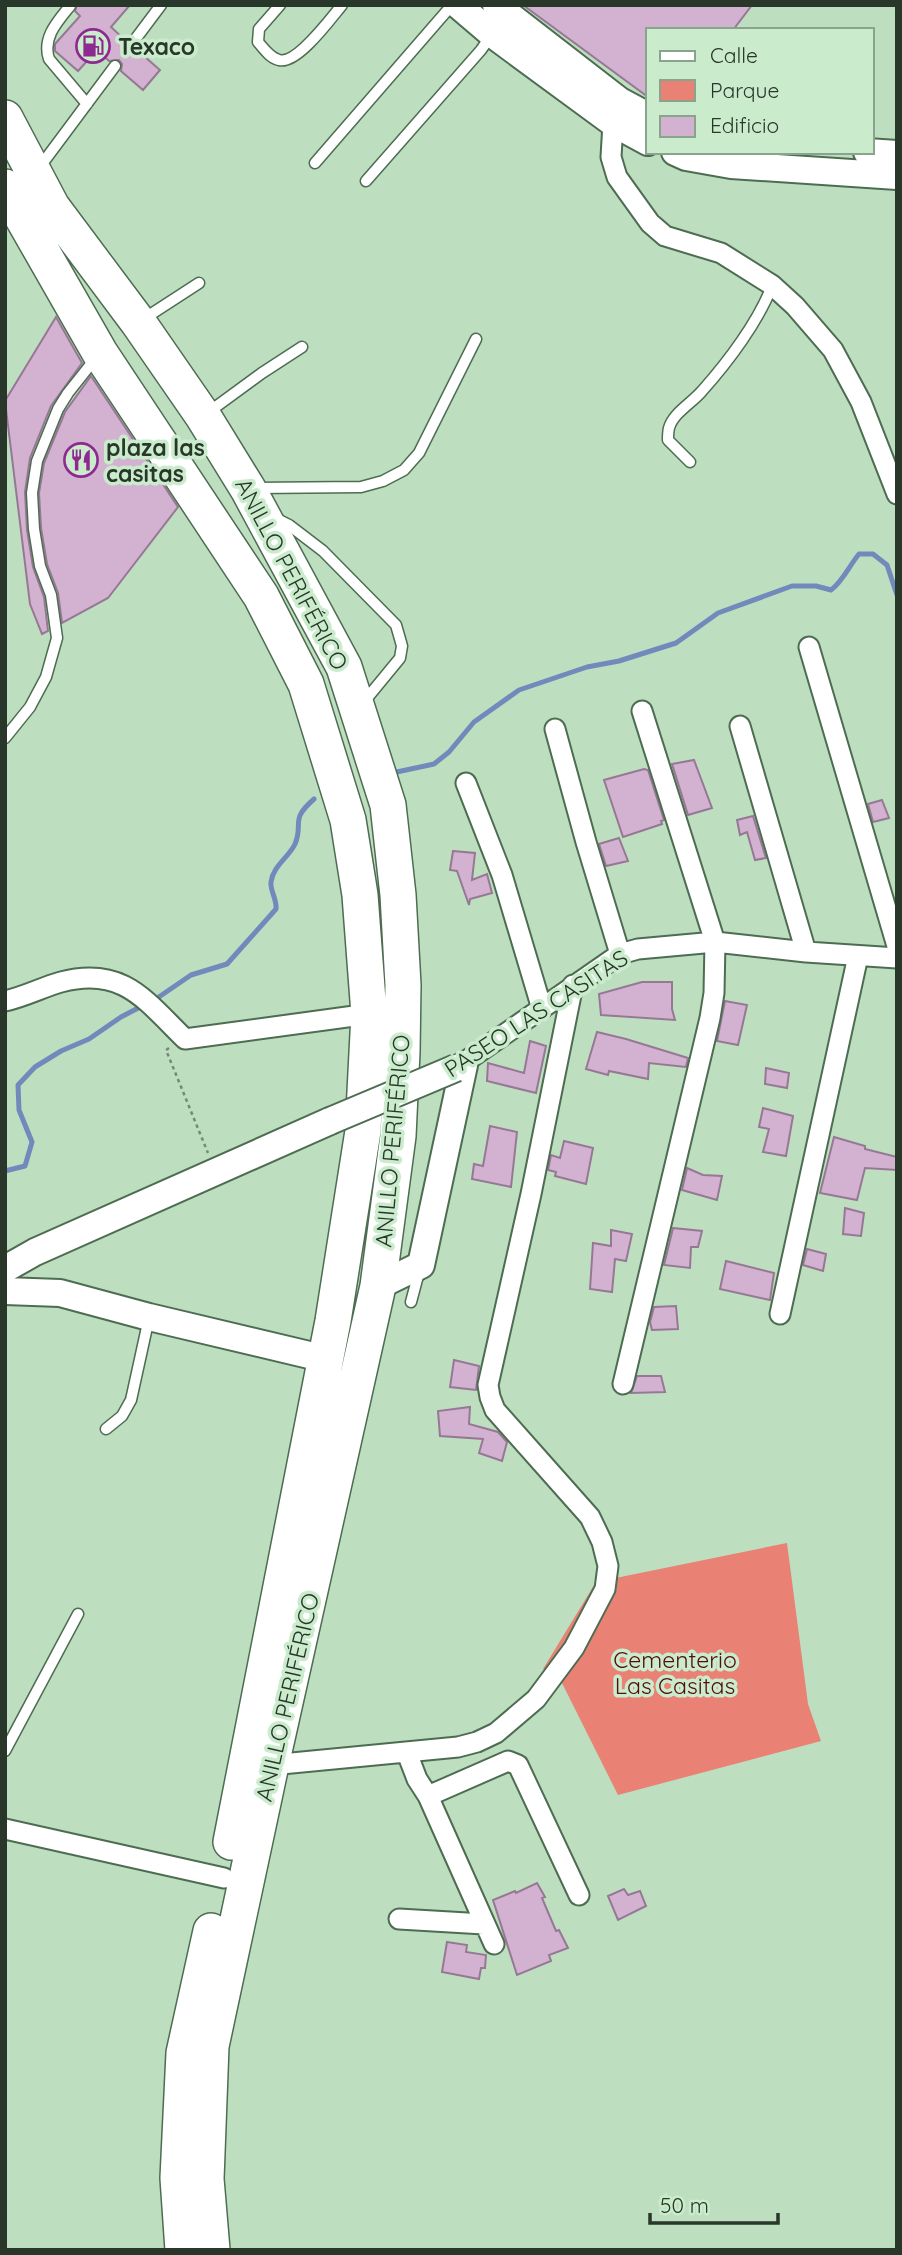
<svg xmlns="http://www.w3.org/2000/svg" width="902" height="2255" font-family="Quicksand,sans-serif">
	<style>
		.green { fill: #e98175 }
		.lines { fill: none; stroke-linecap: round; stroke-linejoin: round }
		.stream { stroke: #728abb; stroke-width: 5 }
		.building { fill: #d2b2d0; stroke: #967895; stroke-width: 2 }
		.lane-casing { stroke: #4d6c51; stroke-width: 13 }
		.street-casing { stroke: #4d6c51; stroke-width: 23 }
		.secondary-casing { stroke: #4d6c51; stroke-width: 30 }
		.highway-casing { stroke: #4d6c51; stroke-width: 38 }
		.path { stroke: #738a75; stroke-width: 2.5; stroke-dasharray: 3.5 3.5; stroke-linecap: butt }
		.lane { stroke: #fff; stroke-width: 10 }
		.street { stroke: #fff; stroke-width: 19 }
		.secondary { stroke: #fff; stroke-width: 26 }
		.highway { stroke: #fff; stroke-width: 35 }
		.secondary-bridge-casing { stroke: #4d6c51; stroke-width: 30; stroke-linecap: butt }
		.secondary-bridge { stroke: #fff; stroke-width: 26 }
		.labels { text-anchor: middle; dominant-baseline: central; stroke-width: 7; stroke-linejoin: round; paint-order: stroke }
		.poi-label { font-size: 23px; font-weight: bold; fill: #29362a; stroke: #caeccd; text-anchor: start }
		.street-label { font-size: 23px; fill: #29362a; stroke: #caeccd }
		.park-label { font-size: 23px; fill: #530d0a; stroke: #caeccd }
	</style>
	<rect width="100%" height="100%" fill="#bddfc0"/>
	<path class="green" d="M787 1543 808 1704 821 1741 618 1795 560 1679 543 1669 596 1582Z"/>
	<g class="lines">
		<path class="stream" d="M392 773 434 764 449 752 474 722 519 690 587 667 619 661 676 643 718 613 792 586H816L831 590C843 581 849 566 859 554H873L887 565 897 595
			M153 1001 191 975 227 964 276 909C277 899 270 891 271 882 273 866 289 857 295 844 304 822 289 821 314 799
			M5 1171 25 1166 32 1142 19 1110 18 1085 35 1067 61 1051 89 1039 121 1017 144 1005"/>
	</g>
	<path class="building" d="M77 5H130L111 27 125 40 124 45 126 50 131 52 137 50 160 70 143 90 121 71 122 64 119 60 109 61 97 50 78 71 55 51V44L80 16 75 11Z
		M523 5H752L733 30H648V97Z
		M56 317 82 363 51 406 30 458 25 492 27 530 33 567 44 597 48 631 42 634 30 604 5 401Z
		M91 376 178 507 108 598 62 623 58 593 47 564 41 528 39 493 44 463 65 412Z
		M694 760 712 808 688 815 672 764Z
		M644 769 648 770 664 820 661 821 662 824 623 837 604 780Z
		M882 800 889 818 873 822 868 804Z
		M753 816 766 858 755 860 747 832 740 835 737 820Z
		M619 838 628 861 606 866 599 844Z
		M453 851 475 853 472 880 487 874 492 893 470 899 469 905 457 871 450 870Z
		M642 982H672V1009L675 1020 601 1015 599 994Z
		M725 1001 747 1005 738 1045 717 1041Z
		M597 1032 626 1039 688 1058 686 1067 649 1063 648 1079 609 1071 608 1075 586 1069Z
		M530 1041 546 1046 536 1093 487 1081 488 1063 524 1073Z
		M766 1068 789 1073 787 1088 765 1084Z
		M763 1108 793 1116 786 1156 763 1152 769 1129 759 1127Z
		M490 1126 517 1132 511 1187 472 1179 474 1164 483 1166Z
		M834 1137 865 1146V1149L897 1157V1170L865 1168 857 1200 820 1193Z
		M564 1141 593 1148 586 1184 555 1176 556 1172 548 1170 551 1155 560 1158Z
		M687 1168 703 1175 722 1176 717 1200 682 1190Z
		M845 1208 864 1213 861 1236 843 1234Z
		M673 1228 702 1231 698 1247H691L690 1268 664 1265Z
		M611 1230 632 1234 626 1261 615 1259 612 1292 590 1289 593 1243 611 1246Z
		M807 1249 826 1254 823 1271 803 1265Z
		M726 1261 774 1273 770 1300 720 1289Z
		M676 1306 678 1329 652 1330 650 1322 654 1307Z
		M454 1360 479 1366 476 1390 450 1387Z
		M637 1376H661L665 1392 631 1393Z
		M470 1407 469 1424 498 1432 507 1442 502 1461 479 1453 483 1439 440 1436 438 1411Z
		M537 1883 545 1897 542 1898 556 1931 559 1930 568 1948 549 1955 551 1961 517 1975 493 1900 515 1891 516 1893Z
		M624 1889 628 1895 640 1891 646 1906 618 1920 608 1896Z
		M447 1942 467 1945 466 1952 486 1955 485 1968H481L479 1979 442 1972Z"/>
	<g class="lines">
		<g class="lane-casing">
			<path id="lane" d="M280 5 259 29 258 42C264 49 270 58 279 60 297 65 331 18 342 5
				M70 6C57 22 42 38 49 59L87 104
				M131 45 161 5
				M315 163 452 5
				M39 168 115 66
				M366 181 481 50 492 34
				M142 320 199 283
				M206 414 262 373 302 347
				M690 462 668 440C668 436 668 432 669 428 673 413 692 403 702 391 728 362 758 322 772 286
				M255 488 361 487 383 481 404 470 419 453 476 339
				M275 518 289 525 323 551 396 625 402 646 400 658 363 703
				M5 738 30 707 46 677 57 638 51 595 40 566 34 529 32 493 37 461 58 409 68 393 95 359
				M411 1302 419 1272
				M106 1429 122 1416 131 1400 149 1318
				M5 1751 78 1614"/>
		</g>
		<g class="street-casing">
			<path id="street" d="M613 123 611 157 617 177 650 223 665 236 721 253 772 285 795 306 833 350 861 402 897 494
				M809 647 897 946
				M740 726 806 952
				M555 729 586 842 620 954
				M466 783 502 875 542 1009
				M5 1001C24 997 43 987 61 982 123 966 145 1000 185 1039L369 1014
				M456 1068 620 954 638 949 715 942 806 952 897 958
				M780 1314 858 956
				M623 1384 710 1018 714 993 715 942 642 711
				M407 1753 417 1779 428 1796 494 1944
				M271 1765 458 1747 477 1742 496 1733 536 1699 574 1648 605 1589 608 1566 602 1542 590 1517 495 1410 490 1397 488 1385 531 1194 573 985
				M428 1796 508 1761 518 1765 579 1895
				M5 1829 224 1878
				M399 1919 484 1924"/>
		</g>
		<g class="secondary-casing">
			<path id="secondary" d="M458 5 492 34 613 123 648 142
				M496 5 620 101 648 116
				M675 152 686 157 731 165 897 176
				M867 152 897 154
				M5 1269 35 1252 330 1121
				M378 1286 421 1265 464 1065
				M5 1291 60 1293 149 1317 326 1359"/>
		</g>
		<g class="highway-casing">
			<path id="highway" d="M5 118 52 207 138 322 203 416 248 489 344 667 388 805 398 895 403 985 402 1052 398 1136 378 1286 271 1765 211 2046 206 2179 212 2250
				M5 187 100 353 261 596 306 684 348 820 360 895 369 1014 363 1131 333 1321 231 1842
				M183 2250 178 2178 184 2053 211 1931"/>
		</g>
		<path class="path" d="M169 1048 166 1050 208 1153"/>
		<use href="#lane" class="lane"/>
		<use href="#street" class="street"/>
		<use href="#secondary" class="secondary"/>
		<use href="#highway" class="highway"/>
		<g class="secondary-bridge-casing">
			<path id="secondary-bridge" d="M330 1121 456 1068"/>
		</g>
		<use href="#secondary-bridge" class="secondary-bridge"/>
	</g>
	<defs>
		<g id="fuel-ring" transform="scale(1.75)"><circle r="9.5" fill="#caeccd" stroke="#8e298f" stroke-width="1.5"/><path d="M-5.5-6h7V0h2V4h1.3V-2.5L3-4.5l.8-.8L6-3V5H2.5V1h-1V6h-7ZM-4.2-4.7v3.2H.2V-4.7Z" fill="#8e298f"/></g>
		<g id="restaurant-ring" transform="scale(1.75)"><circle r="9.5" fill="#caeccd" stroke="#8e298f" stroke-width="1.5"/><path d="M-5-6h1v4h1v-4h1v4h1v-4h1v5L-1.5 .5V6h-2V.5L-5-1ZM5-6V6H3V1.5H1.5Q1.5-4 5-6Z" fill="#8e298f"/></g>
	</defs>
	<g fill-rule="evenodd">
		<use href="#fuel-ring" x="93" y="46"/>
		<use href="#restaurant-ring" x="81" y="460"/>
	</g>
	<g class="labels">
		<g class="poi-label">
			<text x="118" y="46">Texaco</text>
			<text x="106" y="447">plaza las<tspan x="106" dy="26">casitas</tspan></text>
		</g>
		<g class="street-label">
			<text transform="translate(292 574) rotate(62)">ANILLO PERIFÉRICO</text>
			<text transform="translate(536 1013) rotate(-33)">PASEO LAS CASITAS</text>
			<text transform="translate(392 1141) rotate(-85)">ANILLO PERIFÉRICO</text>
			<text transform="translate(287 1697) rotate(-77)">ANILLO PERIFÉRICO</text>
		</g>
		<g class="park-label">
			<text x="675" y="1659">Cementerio<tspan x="675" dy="26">Las Casitas</tspan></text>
		</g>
	</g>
	<rect width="902" height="2255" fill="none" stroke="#29362a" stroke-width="14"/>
	<rect x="646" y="28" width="228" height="126" fill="#caeccd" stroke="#8aa38c" stroke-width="2"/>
	<rect x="660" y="51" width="35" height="10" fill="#ffffff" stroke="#8aa38c" stroke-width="2"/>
	<text x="710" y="63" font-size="21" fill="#29362a">Calle</text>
	<rect x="660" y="80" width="35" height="21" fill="#e98175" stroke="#8aa38c" stroke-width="2"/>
	<text x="710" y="98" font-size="21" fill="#29362a">Parque</text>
	<rect x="660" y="116" width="35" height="21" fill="#d2b2d0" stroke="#8aa38c" stroke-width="2"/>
	<text x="710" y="133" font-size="21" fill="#29362a">Edificio</text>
	<path d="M650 2213v10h128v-10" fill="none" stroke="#29362a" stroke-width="3.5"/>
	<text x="660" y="2213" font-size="21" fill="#29362a" stroke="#caeccd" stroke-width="5" paint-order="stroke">50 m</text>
</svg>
